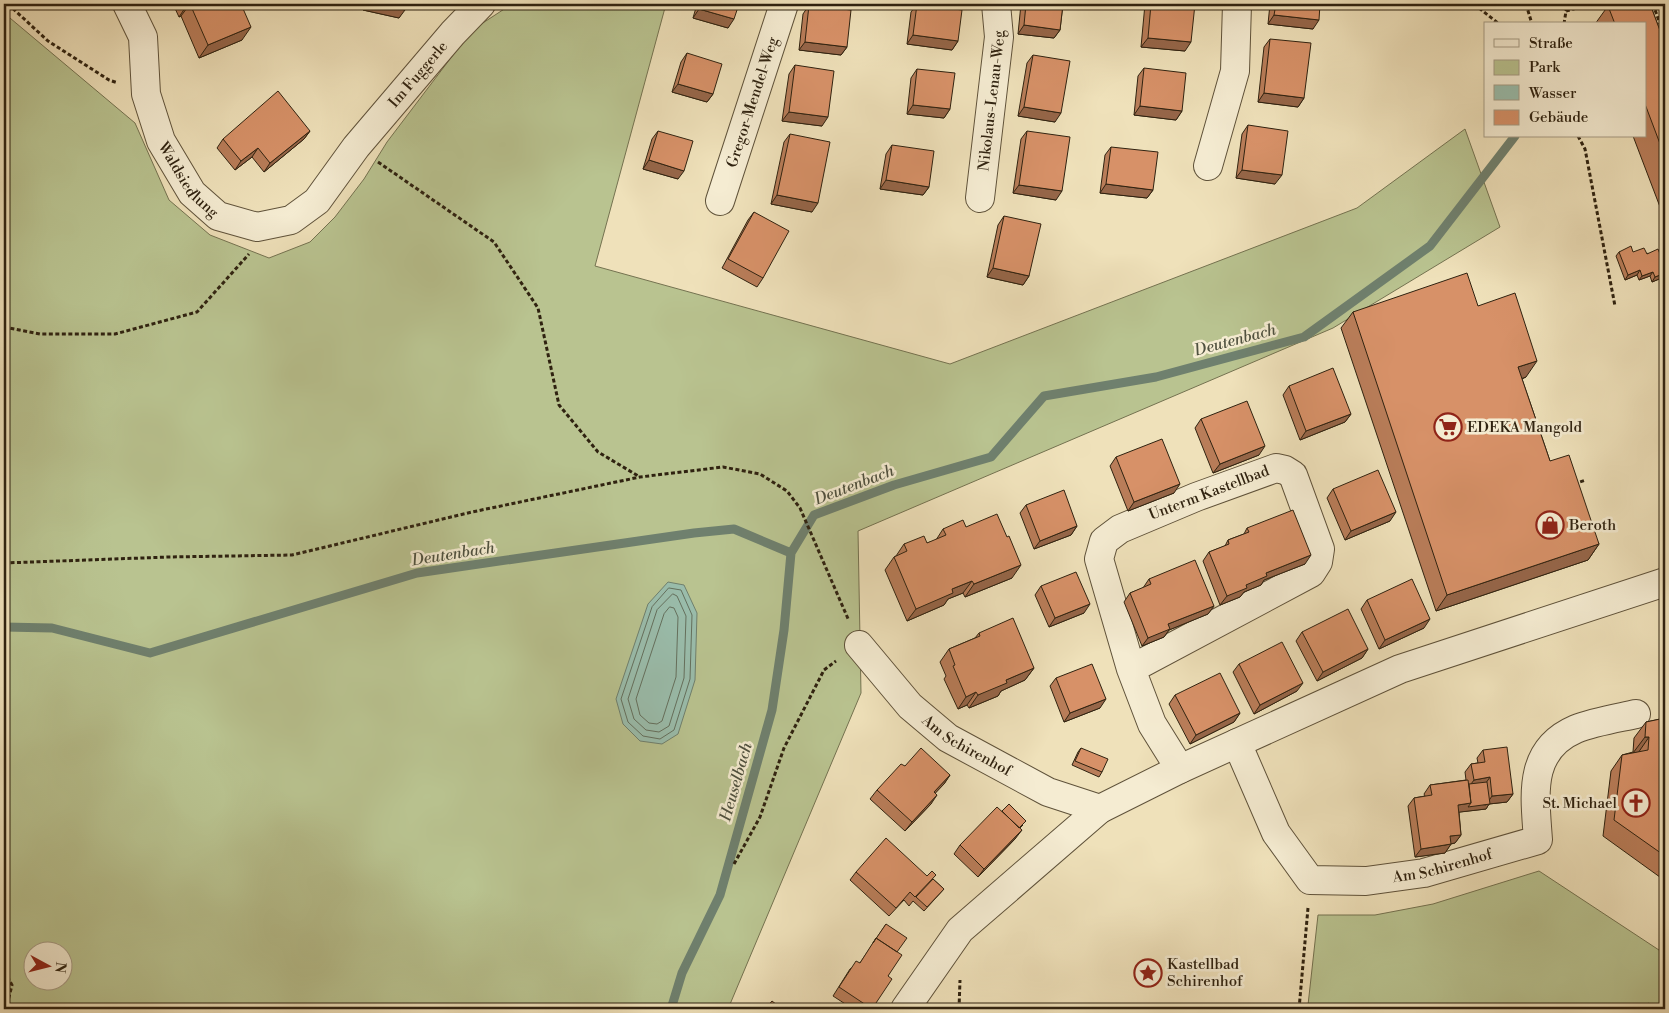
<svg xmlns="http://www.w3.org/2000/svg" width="1669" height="1013" font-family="'Libre Bodoni',serif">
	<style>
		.green { fill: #b9c390; stroke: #747250; fill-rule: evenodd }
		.water { fill: #9abead; stroke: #6f806e }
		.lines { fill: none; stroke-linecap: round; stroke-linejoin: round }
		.shore { stroke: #64705e; stroke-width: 1 }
		.stream { stroke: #6f806e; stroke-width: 9 }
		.street-casing { stroke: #5f523a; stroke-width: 30 }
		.path { stroke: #2f2210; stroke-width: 3; stroke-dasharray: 4 2.5; stroke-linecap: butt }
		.street { stroke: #f5ecd2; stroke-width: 28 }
		.wall { fill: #b97d59; stroke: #2f2210 }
		.shaded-wall { fill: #966649; stroke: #2f2210 }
		.building { fill: #d79168; stroke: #2f2210 }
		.labels { text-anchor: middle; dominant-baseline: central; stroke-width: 5; stroke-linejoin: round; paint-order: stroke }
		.street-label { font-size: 15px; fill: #2f2210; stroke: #f5ecd2 }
		.poi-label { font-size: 15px; fill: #2f2210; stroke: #f5ecd2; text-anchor: start }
		.water-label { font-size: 16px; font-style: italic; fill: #4f513f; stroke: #f5ecd2 }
	</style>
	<rect width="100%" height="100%" fill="#efe1ba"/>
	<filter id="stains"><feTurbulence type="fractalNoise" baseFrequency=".004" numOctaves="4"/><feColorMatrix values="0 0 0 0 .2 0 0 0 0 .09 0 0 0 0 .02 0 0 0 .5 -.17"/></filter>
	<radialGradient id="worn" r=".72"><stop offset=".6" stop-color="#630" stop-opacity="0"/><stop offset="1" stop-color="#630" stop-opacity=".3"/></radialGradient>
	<path class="green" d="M512 4H666L595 266 950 364 1357 208 1465 129 1500 227 1333 328 858 531 861 693 728 1009H4V13L135 123 169 200 210 235 269 258 310 242 335 217 364 179 387 142 472 30ZM32 950H62V980H32Z
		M1539 871 1665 954V1009H1653L1649 1003 1639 1009H1311L1308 1005 1318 915H1375L1433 904Z"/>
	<path class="water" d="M668 582 684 585 697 613 695 680 678 734 662 744 640 741 623 724 616 699 648 604Z"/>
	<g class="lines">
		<path class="shore" d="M669 588 681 590 692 615 690 679 674 730 660 739 643 736 628 722 621 699 652 607Z
			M673 594 677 596 686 616 684 678 669 726 659 732 646 730 634 719 628 699 657 610Z
			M670 607 674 608 678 617 676 677 662 721 657 724 649 723 640 715 636 699 664 614Z"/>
		<path class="stream" d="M4 627 52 628 150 653 417 573 694 533 734 529 791 553 814 515 894 485 991 457 1044 396 1156 377 1304 337 1430 246 1515 136
			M671 1009 682 973 720 895 772 710 784 630 791 553"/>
		<g class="street-casing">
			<g id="street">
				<path id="s1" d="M127 4 143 37 146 94 161 141 192 193 218 216 257 227 291 220 317 201 356 147 453 33 481 4"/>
				<path d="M1208 166 1235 71 1237 4"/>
				<path id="s2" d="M980 198 999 37 996 4"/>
				<path id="s3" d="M720 201 784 4"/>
				<path id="s4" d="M859 645 910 706 948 738 1048 792 1100 809"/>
				<path d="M1131 669 1311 573 1318 562 1320 549 1293 475 1285 470 1276 468 1196 497 1120 529 1104 541 1099 559 1131 669 1152 724 1180 769"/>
				<path id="s5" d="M1237 743 1276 833 1310 880 1366 881 1424 873 1538 840C1535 796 1527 750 1576 729 1593 722 1618 718 1636 714"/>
				<path d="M905 1009 960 930 1100 809 1180 769 1400 669 1665 582"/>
			</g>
		</g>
		<path class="path" d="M8 4 48 41 109 80 118 83
			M1474 4 1499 24
			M1526 4 1532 24
			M1653 4 1665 38
			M1564 24 1566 11 1591 4
			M1578 136 1585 149 1615 306
			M378 162 494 242 538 308 559 405 598 452 640 477
			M4 327 40 334H115L197 312 249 254
			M1574 484 1586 480
			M4 563 169 557 292 555 472 512 640 477 723 467 760 474 787 491 800 508 849 621
			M734 864 760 817 784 748 824 670 836 661
			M4 971 12 985 6 1009
			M959 1009 960 980
			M1299 1009 1308 908"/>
		<use href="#street" class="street"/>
	</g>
	<path class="wall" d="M173 4H241L242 40 199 58 181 16 179 17Z
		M365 4H406L399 18 363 10Z
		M697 4H739L728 28 693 18Z
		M917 4 958 41 952 50 907 44 911 12Z
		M1021 4H1063L1060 30 1054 38 1018 34Z
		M1145 4H1151L1185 51 1141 47Z
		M1270 4H1320L1313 29 1268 24Z
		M1612 4H1650L1665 44V220L1633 136H1645V24H1595L1608 6Z
		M809 5 847 47 841 55 799 50 803 14Z
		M1270 39 1304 98 1298 107 1258 102 1264 47Z
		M687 53 713 94 707 102 672 92 681 62Z
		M1033 55 1055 122 1018 116 1027 63Z
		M795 65 822 126 782 121 789 74Z
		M1144 68 1182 111 1176 120 1134 115 1138 76Z
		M917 69 950 109 944 118 907 114 911 78Z
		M1248 125 1275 184 1236 178 1242 134Z
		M310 131 304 139 264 172 252 157 235 170 217 148 223 139Z
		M658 131 678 179 643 169 652 139Z
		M1027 131 1056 200 1013 193 1021 139Z
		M790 134 812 212 771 204 784 142Z
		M892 145 929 187 923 195 880 189 886 154Z
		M1111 147 1153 190 1147 198 1100 193 1105 155Z
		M754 212 763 278 757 287 722 268 748 220Z
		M1004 216 1029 276 1023 285 987 277 998 225Z
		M1619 252 1660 254 1665 252V281L1664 277 1652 282 1650 276 1639 280 1637 275 1625 280 1616 256Z
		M1478 306 1526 377 1522 379 1550 461 1599 544 1588 560 1436 611 1341 328 1353 312Z
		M1289 386 1351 414 1345 422 1300 440 1283 395Z
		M1201 419 1259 455 1213 473 1195 428Z
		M1116 457 1174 493 1128 511 1110 466Z
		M1333 489 1390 521 1345 540 1327 498Z
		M1026 505 1077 526 1071 535 1034 549 1020 513Z
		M966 527 1012 578 965 597 963 593 948 599 944 605 907 621 885 570 894 557 896 556 904 544 927 543 936 540 943 529Z
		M1247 528 1305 564 1264 580 1261 585 1244 592 1240 597 1220 605 1203 561 1209 552 1225 546 1228 540 1244 534Z
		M1149 579 1214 606 1208 614 1169 630 1164 637 1142 646 1124 602 1130 593 1143 588Z
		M1041 586 1084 613 1049 627 1035 595Z
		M1367 600 1424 628 1379 649 1361 609Z
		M1302 632 1368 649 1362 658 1317 681 1296 641Z
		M979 633 1034 668 1025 680 1001 691 998 696 969 708 967 705 958 709 944 679 946 676 940 662 949 649 975 638Z
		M1239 664 1297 691 1254 714 1233 672Z
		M1056 678 1100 708 1064 722 1050 686Z
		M1175 695 1240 713 1234 722 1190 744 1169 704Z
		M1665 718V888H1662L1664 880 1603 836 1611 771 1622 755 1633 752 1634 738 1646 722Z
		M1081 748 1102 772 1099 777 1072 765 1078 752Z
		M1483 750 1513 794 1507 802 1489 804 1486 809 1459 812 1461 835 1455 843 1451 844 1445 853 1415 857 1408 806 1414 798 1425 796 1424 794 1430 785 1466 780 1465 772 1471 764 1478 763 1477 758Z
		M905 766 950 775 944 784 935 793 931 804 905 831 870 799 877 790Z
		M1002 811 1023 825 1020 828 1015 839 978 877 954 854 960 845Z
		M856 872 927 876 933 879 944 889 924 911 913 901 909 906 904 900 889 916 850 880Z
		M886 924 897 952 888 976 872 1009H853L833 996 850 969 860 963Z"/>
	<path class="shaded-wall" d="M190 4 181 16 179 17 187 5Z
		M368 4H379L405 10 399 18 363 10Z
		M699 9 734 19 728 28 693 18Z
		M1274 15 1319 20 1313 29 1268 24Z
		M1024 25 1060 30 1054 38 1018 34Z
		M251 27 242 40 199 58 208 45Z
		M913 35 958 41 952 50 907 44Z
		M1148 38 1191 42 1185 51 1141 47Z
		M805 42 847 47 841 55 799 50Z
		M678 84 713 94 707 102 672 92Z
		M1264 93 1304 98 1298 107 1258 102Z
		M913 105 950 109 944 118 907 114Z
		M1140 106 1182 111 1176 120 1134 115Z
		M1024 107 1061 113 1055 122 1018 116Z
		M789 112 828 117 822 126 782 121Z
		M310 131 304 139 264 172 270 163Z
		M258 148 252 157 235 170 241 161Z
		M649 160 684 171 678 179 643 169Z
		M1242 170 1282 175 1275 184 1236 178Z
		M886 180 929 187 923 195 880 189Z
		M1106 184 1153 190 1147 198 1100 193Z
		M1019 185 1062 191 1056 200 1013 193Z
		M777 195 818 203 812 212 771 204Z
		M993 268 1029 276 1023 285 987 277Z
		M1640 270 1637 275 1625 280 1628 275Z
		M1653 272 1650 276 1639 280 1642 276Z
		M1665 273 1664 277 1652 282 1655 277Z
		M1537 361 1526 377 1507 384 1518 367Z
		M1351 414 1345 422 1300 440 1306 431Z
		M1265 446 1259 455 1213 473 1220 464Z
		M1180 484 1174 493 1128 511 1134 502Z
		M1396 512 1390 521 1345 540 1351 531Z
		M1077 526 1071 535 1034 549 1040 541Z
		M1599 544 1588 560 1436 611 1447 595Z
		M1311 555 1305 564 1264 580 1261 585 1244 592 1240 597 1220 605 1227 596 1266 573Z
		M1021 565 1012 578 965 597 974 584Z
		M972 581 963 593 948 599 944 605 907 621 916 609 952 589Z
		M1090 604 1084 613 1049 627 1055 618Z
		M1214 606 1208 614 1169 630 1164 637 1142 646 1148 638 1168 624Z
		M1430 619 1424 628 1379 649 1385 640Z
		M1368 649 1362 658 1317 681 1323 672Z
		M1034 668 1025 680 1001 691 998 696 969 708 978 695 1006 680Z
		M1303 683 1297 691 1254 714 1260 705Z
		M976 692 967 705 958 709 966 697Z
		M1106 699 1100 708 1064 722 1070 713Z
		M1240 713 1234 722 1190 744 1196 735Z
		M1645 737H1649L1638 753H1633Z
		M950 775 944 784 928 801 934 792Z
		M1490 777 1484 786 1468 788 1474 780Z
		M1513 794 1507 802 1489 804 1486 809 1452 813 1458 805 1471 803 1486 805 1492 796Z
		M937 795 931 804 905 831 912 822Z
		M1022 830 1015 839 978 877 984 869Z
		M1461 835 1455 843 1444 845 1450 836Z
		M1451 844 1445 853 1415 857 1421 849Z"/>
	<path class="building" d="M190 4H241L251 27 208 45Z
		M379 4H406L405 10Z
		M701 4H739L734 19 699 9Z
		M917 4 962 10 958 41 913 35Z
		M1026 4H1063L1060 30 1024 25Z
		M1151 4H1195L1191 42 1148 38Z
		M1276 4H1320L1319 20 1274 15Z
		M1612 4H1650L1665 44V157L1645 104V24H1615L1608 6Z
		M809 5 851 10 847 47 805 42Z
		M1270 39 1311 43 1304 98 1264 93Z
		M687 53 722 64 713 94 678 84Z
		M1033 55 1070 61 1061 113 1024 107Z
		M795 65 834 71 828 117 789 112Z
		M1144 68 1186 73 1182 111 1140 106Z
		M917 69 955 73 950 109 913 105Z
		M278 91 310 131 270 163 258 148 241 161 223 139Z
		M1248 125 1288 131 1282 175 1242 170Z
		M658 131 693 141 684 171 649 160Z
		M1027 131 1070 137 1062 191 1019 185Z
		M790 134 830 142 818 203 777 195Z
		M892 145 934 151 929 187 886 180Z
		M1111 147 1158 152 1153 190 1106 184Z
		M754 212 789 231 763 278 728 259Z
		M1004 216 1041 224 1029 276 993 268Z
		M1631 246 1633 252 1644 248 1647 254 1658 249 1660 254 1665 252V273L1655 277 1653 272 1642 276 1640 270 1628 275 1619 252Z
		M1467 273 1478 306 1515 293 1537 361 1518 367 1550 461 1569 455 1599 544 1447 595 1353 312Z
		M1333 368 1351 414 1306 431 1289 386Z
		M1247 401 1265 446 1220 464 1201 419Z
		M1162 439 1180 484 1134 502 1116 457Z
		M1378 470 1396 512 1351 531 1333 489Z
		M1064 490 1077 526 1040 541 1026 505Z
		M1293 510 1311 555 1266 573 1267 576 1246 585 1247 588 1227 596 1209 552 1229 544 1228 540 1249 532 1247 528Z
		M997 514 1007 537 1009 536 1021 565 974 584 972 581 952 589 953 593 916 609 894 557 907 551 904 544 924 536 927 543 946 535 943 529 963 520 966 527Z
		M1195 560 1214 606 1168 624 1170 629 1148 638 1130 593 1151 584 1149 579Z
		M1076 572 1090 604 1055 618 1041 586Z
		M1412 579 1430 619 1385 640 1367 600Z
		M1348 609 1368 649 1323 672 1302 632Z
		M1013 618 1034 668 1006 680 1007 683 978 695 976 692 966 697 953 666 955 665 949 649 980 636 979 633Z
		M1282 642 1303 683 1260 705 1239 664Z
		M1092 664 1106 699 1070 713 1056 678Z
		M1220 673 1240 713 1196 735 1175 695Z
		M1665 718V856L1614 820 1622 755 1648 750 1649 737H1645L1646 722Z
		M1507 747 1513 794 1492 796 1490 777 1474 780 1471 764 1485 762 1483 750Z
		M921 748 950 775 934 792 937 795 912 822 877 790 901 764 905 766Z
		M1081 748 1108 759 1102 772 1075 761Z
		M1468 780 1471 803 1458 805 1461 835 1450 836 1451 844 1421 849 1414 798 1432 795 1430 785Z
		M1487 782 1490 804 1468 807 1471 803 1469 784Z
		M1009 804 1026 821 1019 828 1002 811Z
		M997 807 1022 830 984 869 960 845Z
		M886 838 927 876 932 871 936 875 915 897 910 892 896 908 856 872Z
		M933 879 944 889 927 907 916 897Z
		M886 924 907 938 897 952 876 938 873 943Z
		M876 938 902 955 888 976 892 979 872 1009 839 987 856 961 860 963Z
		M772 1001 782 1009H765Z"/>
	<defs>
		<g id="supermarket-ring" transform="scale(1.4375)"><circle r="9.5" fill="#f5ecd2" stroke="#8f2418" stroke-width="1.5"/><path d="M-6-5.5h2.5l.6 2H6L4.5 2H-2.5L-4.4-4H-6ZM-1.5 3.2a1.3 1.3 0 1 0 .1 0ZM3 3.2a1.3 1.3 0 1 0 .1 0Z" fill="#8f2418"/></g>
		<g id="shop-ring" transform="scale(1.4375)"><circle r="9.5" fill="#f5ecd2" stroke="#8f2418" stroke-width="1.5"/><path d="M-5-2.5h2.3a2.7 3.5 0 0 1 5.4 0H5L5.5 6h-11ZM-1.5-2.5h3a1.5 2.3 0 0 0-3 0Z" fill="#8f2418"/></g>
		<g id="church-ring" transform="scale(1.4375)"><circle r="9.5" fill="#f5ecd2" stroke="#8f2418" stroke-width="1.5"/><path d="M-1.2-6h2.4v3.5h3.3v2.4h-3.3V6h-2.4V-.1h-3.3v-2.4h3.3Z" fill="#8f2418"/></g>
		<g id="sight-ring" transform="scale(1.4375)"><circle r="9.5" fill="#f5ecd2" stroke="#8f2418" stroke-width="1.5"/><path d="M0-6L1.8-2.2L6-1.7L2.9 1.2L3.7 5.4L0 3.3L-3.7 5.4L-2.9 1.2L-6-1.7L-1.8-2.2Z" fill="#8f2418"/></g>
	</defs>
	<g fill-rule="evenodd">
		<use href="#supermarket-ring" x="1448" y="427"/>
		<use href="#shop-ring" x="1550" y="525"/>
		<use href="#church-ring" x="1636" y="803"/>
		<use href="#sight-ring" x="1148" y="973"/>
	</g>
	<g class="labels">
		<g class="street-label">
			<text stroke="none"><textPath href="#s1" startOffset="508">Im Fuggerle</textPath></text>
			<text stroke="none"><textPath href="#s2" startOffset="98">Nikolaus-Lenau-Weg</textPath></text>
			<text stroke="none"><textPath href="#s3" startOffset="104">Gregor-Mendel-Weg</textPath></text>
			<text stroke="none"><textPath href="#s1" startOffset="191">Waldsiedlung</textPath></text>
			<text transform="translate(1209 493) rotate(-21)">Unterm Kastellbad</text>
			<text stroke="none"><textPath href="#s4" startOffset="149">Am Schirenhof</textPath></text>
			<text stroke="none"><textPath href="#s5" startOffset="290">Am Schirenhof</textPath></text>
		</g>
		<g class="poi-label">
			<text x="1467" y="427">EDEKA Mangold</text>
			<text x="1569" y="525">Beroth</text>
			<text x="1617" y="803" text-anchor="end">St. Michael</text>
			<text x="1167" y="964">Kastellbad<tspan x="1167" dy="17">Schirenhof</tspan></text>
		</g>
		<g class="water-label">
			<text transform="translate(1235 340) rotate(-15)">Deutenbach</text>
			<text transform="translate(854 485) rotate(-21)">Deutenbach</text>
			<text transform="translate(453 554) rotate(-9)">Deutenbach</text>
			<text transform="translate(736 782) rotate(-74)">Heuselbach</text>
		</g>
	</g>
	<rect width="1669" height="1013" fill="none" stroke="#efe1ba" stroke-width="20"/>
	<rect x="5" y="5" width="1659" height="1003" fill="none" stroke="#2f2210" stroke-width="2.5"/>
	<rect x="10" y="10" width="1649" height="993" fill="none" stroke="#2f2210"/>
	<rect x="1484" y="22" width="162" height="115" fill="#f5ecd2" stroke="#a69b84"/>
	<rect x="1494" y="39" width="25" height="8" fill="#f5ecd2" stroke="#a69b84"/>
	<text x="1529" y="48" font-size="15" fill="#2f2210">Straße</text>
	<rect x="1494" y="60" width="25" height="15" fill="#b9c390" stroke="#a69b84"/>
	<text x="1529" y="72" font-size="15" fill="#2f2210">Park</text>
	<rect x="1494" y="85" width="25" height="15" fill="#9abead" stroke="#a69b84"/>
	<text x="1529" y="98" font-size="15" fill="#2f2210">Wasser</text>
	<rect x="1494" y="110" width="25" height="15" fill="#d79168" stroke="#a69b84"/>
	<text x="1529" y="122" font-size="15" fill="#2f2210">Gebäude</text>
	<g transform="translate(48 966) rotate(97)"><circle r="24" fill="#f5ecd2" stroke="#a69b84"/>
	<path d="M0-4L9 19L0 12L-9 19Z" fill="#8f2418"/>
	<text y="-8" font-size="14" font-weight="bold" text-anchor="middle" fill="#2f2210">N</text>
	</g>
	<rect width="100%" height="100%" filter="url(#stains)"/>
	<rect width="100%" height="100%" fill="url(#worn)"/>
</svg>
